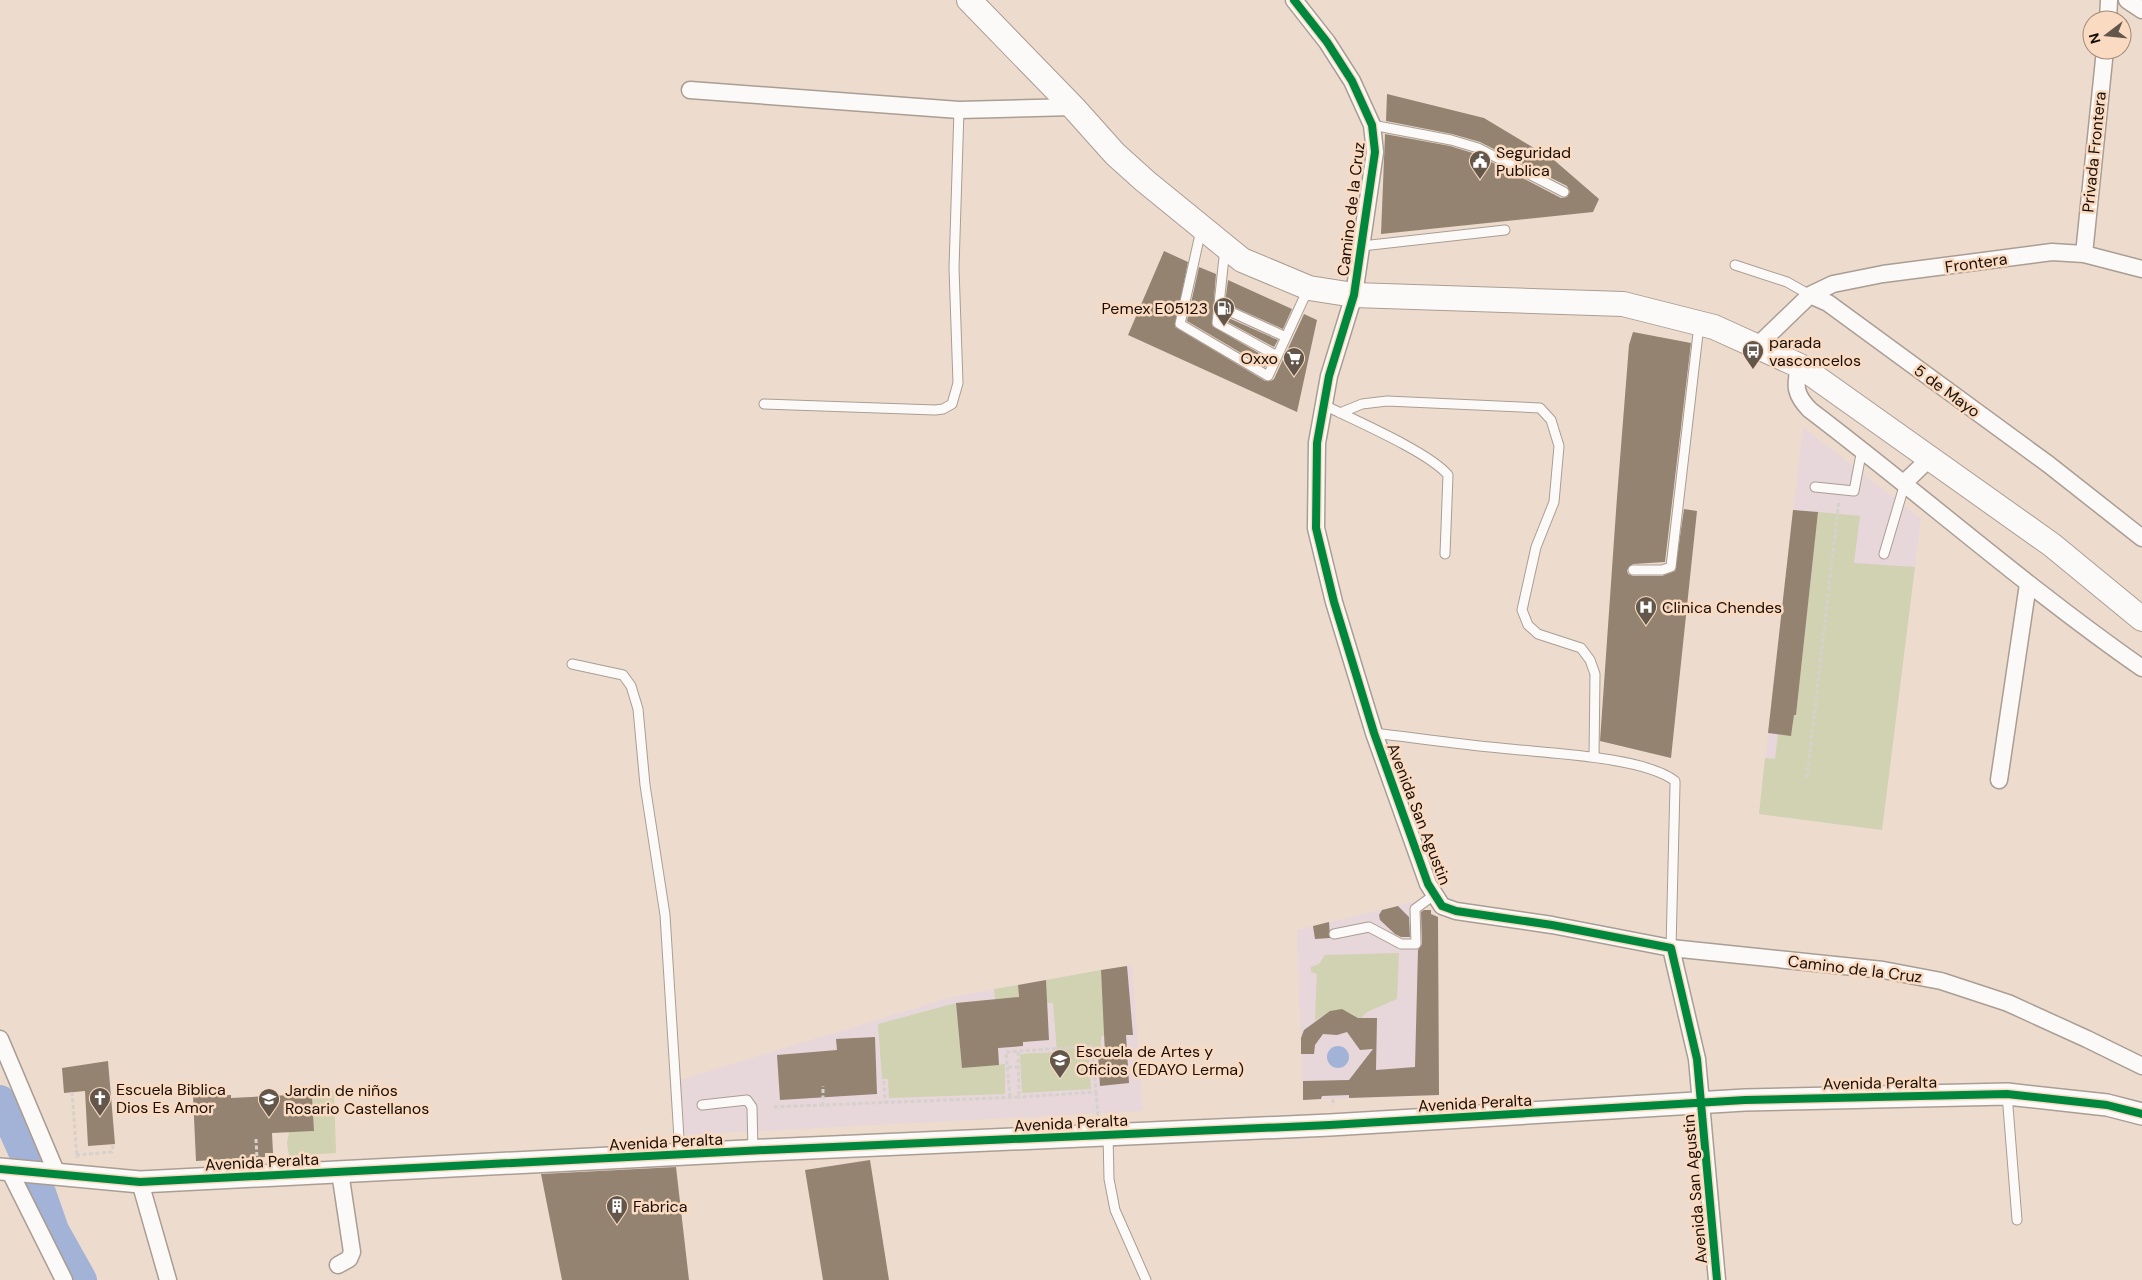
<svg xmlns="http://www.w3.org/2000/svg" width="2142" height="1280" font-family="'DM Sans',sans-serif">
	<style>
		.education { fill: #e7d6da }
		.green { fill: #d0d2b1 }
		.water { fill: #a3b3d7 }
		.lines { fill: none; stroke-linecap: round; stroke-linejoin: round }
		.river { stroke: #a3b3d7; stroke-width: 30 }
		.building { fill: #938370 }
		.service-casing { stroke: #aa9d93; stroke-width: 11 }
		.minor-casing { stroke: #aa9d93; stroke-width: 19 }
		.tertiary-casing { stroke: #aa9d93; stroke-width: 24 }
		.secondary-casing { stroke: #aa9d93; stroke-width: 26 }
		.path { stroke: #d6d1cc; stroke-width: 3; stroke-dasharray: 4 2.5; stroke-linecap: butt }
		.service { stroke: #fcfaf8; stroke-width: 9 }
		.minor { stroke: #fcfaf8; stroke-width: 16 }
		.tertiary { stroke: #fcfaf8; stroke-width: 21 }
		.secondary { stroke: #fcfaf8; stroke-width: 24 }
		.cycleway-casing { stroke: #fadbc1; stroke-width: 11 }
		.cycleway { stroke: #00873e; stroke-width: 8 }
		.labels { text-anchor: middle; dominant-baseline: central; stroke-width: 5; stroke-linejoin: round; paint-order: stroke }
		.poi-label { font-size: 16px; fill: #180e05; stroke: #fadbc1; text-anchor: start }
		.street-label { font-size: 16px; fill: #180e05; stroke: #fadbc1 }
	</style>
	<rect width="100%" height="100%" fill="#eddcce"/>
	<path class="education" d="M1803 427 1921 519 1882 830 1759 814Z
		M1417 901 1419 908 1438 917 1439 1095 1303 1100 1297 930Z
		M1132 965 1143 1111 685 1135 680 1080 955 996Z"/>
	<path class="green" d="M1818 512 1860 516 1854 563 1915 567 1882 830 1759 814 1765 758 1775 759 1778 734 1791 735 1794 715H1796Z
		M1399 953 1397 999 1367 1012 1360 1019C1341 1006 1334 1009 1315 1020L1317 974 1311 972V967L1319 964 1325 955Z
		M1101 970 1105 1035 1101 1037V1051L1089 1054 1091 1089 1022 1093 1020 1054 1057 1052 1053 1003H1047L1046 980Z
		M1018 985 1020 1014 995 999 994 989Z
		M956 1003 962 1068 1005 1064V1094L889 1098 888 1079H882L878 1024Z
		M334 1090 336 1153 289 1156 287 1143 289 1132 314 1131 313 1091Z"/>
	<path class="water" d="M1327 1057a11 11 0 1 1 22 0a11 11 0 1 1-22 0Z"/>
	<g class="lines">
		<path class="river" d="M0 1100 39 1187 54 1230 82 1280"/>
	</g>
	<path class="building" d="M1387 94 1484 118 1554 160 1599 199 1593 212 1381 234 1385 134 1450 146 1476 154 1561 198 1567 197 1570 192 1567 186 1480 142 1452 134 1386 121Z
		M1164 251 1188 262 1175 327 1265 381H1271L1274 379 1304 314 1317 320 1297 412 1128 335Z
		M1199 267 1216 274 1212 326 1269 359 1265 367 1187 321Z
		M1228 280 1292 309 1283 329 1225 303Z
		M1224 316 1278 340 1274 347 1224 320Z
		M1633 332 1691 343 1665 562 1633 564 1627 570 1628 574 1633 576H1662L1675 571 1684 509 1697 511 1671 758 1600 741 1617 497 1629 345Z
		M1793 510 1818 512 1796 715H1794L1791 736 1768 733Z
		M1398 906 1409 917 1410 937H1401L1395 934 1380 920 1379 915 1382 910Z
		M1424 910H1431V914L1438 917 1439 1095 1349 1098V1095L1322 1096 1321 1099 1303 1100V1081L1349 1080 1373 1049 1360 1050 1347 1032 1337 1035 1323 1034 1315 1045 1314 1054H1301V1038L1304 1030 1330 1011 1342 1009 1358 1018H1377L1376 1070 1415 1067 1418 950 1422 944 1421 912Z
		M1329 922 1330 938 1315 939 1313 926Z
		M1127 966 1133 1035H1126L1129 1083 1100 1086 1098 1054H1105L1101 970Z
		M1046 980 1049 1040 1023 1042V1046L998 1048 999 1065 962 1068 956 1003 1019 997 1018 985Z
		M875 1037 877 1094 780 1100 777 1055 837 1050 836 1039Z
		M108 1061 115 1144 88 1146 85 1091 64 1093 62 1068Z
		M312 1094 314 1131 272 1133 273 1153H265V1157L196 1161 193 1096 231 1095V1098Z
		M870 1160 889 1280H823L805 1170Z
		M676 1167 689 1280H562L541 1174Z"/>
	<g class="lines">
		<g class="service-casing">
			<path id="service" d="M1372 125 1451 140 1478 148 1564 192
				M1201 230 1180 324 1268 376 1308 289
				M1362 246 1505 230
				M1225 248 1217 323 1277 356
				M1735 265 1787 282 1810 295
				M1218 306 1286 337
				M764 404 935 410 943 409 952 404 958 383 954 268 959 110
				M1324 405C1354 420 1429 452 1448 475L1445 554
				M1340 413 1362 404 1387 401 1540 408 1551 420 1559 446 1554 502 1536 547 1522 610 1528 625 1538 634 1581 648 1590 660 1595 674 1594 757
				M1815 487 1854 491 1862 449
				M1884 554 1905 483
				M1633 570H1662L1671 567 1699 325
				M572 664 623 675 631 686 638 709 645 785 665 915 680 1154
				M1374 733C1416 738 1458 744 1500 748 1542 753 1643 756 1675 781V785L1671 948
				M1334 934 1369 927 1401 944H1416L1415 909 1434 895
				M2007 1094 2017 1220
				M702 1105 747 1100 752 1107 753 1151
				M1108 1135 1109 1179 1115 1210 1146 1280"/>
		</g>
		<g class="minor-casing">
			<path id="minor" d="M1294 0 1327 42 1352 81 1372 125 1375 152 1354 295 1329 376 1317 443 1316 528 1334 602 1374 733 1428 884 1442 906 1456 911 1552 925 1671 948 1697 1059 1717 1280
				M2127 0 2142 10
				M2108 20 2109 0
				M690 90 959 110 1073 107
				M2084 254 2105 50
				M1810 295 1833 284 1883 274 2052 252 2084 254 2142 269
				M1756 347 1810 295 1828 303 2048 464 2142 538
				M1800 366C1794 385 1795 395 1810 410 1922 495 2027 588 2142 668
				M1905 482 1930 458
				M1999 780 2028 584
				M1671 948 1883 970 1941 981 2008 1003 2087 1039 2142 1066
				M0 1039 57 1174
				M9 1170 64 1280
				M140 1182 168 1280
				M338 1265 349 1259 352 1252 340 1172"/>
		</g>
		<g class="tertiary-casing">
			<path id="tertiary" d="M0 1169 140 1182 766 1150 1330 1125 1745 1100 2007 1094 2107 1105 2142 1114"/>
		</g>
		<g class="secondary-casing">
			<path id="secondary" d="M969 0 1073 107 1115 154 1145 181 1242 260 1309 288 1354 295 1623 304 1714 327 1800 366 2052 545 2142 619"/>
		</g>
		<path class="path" d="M1807 778 1839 500
			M1008 1067H1018
			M884 1081 885 1102
			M72 1092 77 1158
			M1096 1092 1098 1117
			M1010 1097 1006 1052 1092 1046 1096 1092 1019 1097
			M1333 1099V1106
			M823 1106V1086
			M774 1107 1019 1097 1018 1051
			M256 1139 257 1158
			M76 1155 112 1152 113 1144"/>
		<use href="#service" class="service"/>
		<use href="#minor" class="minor"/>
		<use href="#tertiary" class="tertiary"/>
		<use href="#secondary" class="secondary"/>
		<g class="cycleway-casing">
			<path id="cycleway" d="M1294 0 1327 42 1352 81 1372 125 1375 152 1354 295 1329 376 1317 443 1316 528 1334 602 1374 733 1428 884 1442 906 1456 911 1552 925 1671 948 1697 1059 1717 1280
				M0 1169 140 1182 766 1150 1330 1125 1745 1100 2007 1094 2107 1105 2142 1114"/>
		</g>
		<use href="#cycleway" class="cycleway"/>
	</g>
	<defs>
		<g id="civic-pin" transform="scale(1.125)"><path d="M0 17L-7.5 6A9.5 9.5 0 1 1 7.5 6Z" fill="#63564b" stroke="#fadbc1"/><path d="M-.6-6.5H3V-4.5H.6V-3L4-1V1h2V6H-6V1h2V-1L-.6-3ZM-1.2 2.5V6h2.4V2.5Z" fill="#fff"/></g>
		<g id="fuel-pin" transform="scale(1.125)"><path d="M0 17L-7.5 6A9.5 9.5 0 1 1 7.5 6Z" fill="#63564b" stroke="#fadbc1"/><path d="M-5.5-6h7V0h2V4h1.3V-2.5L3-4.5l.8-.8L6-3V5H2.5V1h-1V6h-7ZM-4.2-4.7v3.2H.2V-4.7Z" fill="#fff"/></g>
		<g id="bus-pin" transform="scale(1.125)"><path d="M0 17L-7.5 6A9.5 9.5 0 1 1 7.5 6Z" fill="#63564b" stroke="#fadbc1"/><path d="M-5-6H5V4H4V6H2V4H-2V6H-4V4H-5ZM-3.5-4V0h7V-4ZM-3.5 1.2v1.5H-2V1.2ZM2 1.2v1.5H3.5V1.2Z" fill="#fff"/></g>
		<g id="supermarket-pin" transform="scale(1.125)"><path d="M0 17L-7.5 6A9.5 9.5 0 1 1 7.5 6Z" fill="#63564b" stroke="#fadbc1"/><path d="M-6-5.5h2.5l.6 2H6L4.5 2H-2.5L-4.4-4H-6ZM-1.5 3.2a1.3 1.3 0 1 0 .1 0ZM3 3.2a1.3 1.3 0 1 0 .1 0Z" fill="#fff"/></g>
		<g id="hospital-pin" transform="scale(1.125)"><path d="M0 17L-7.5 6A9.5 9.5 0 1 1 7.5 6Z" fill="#63564b" stroke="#fadbc1"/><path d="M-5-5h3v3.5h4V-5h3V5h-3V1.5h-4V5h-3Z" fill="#fff"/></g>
		<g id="school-pin" transform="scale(1.125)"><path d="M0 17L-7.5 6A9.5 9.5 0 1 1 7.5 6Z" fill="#63564b" stroke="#fadbc1"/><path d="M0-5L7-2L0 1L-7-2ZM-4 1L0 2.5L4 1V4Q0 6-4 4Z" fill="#fff"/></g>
		<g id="church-pin" transform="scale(1.125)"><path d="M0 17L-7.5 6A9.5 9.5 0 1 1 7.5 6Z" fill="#63564b" stroke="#fadbc1"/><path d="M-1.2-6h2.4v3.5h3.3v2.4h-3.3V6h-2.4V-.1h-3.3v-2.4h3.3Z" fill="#fff"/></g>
		<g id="building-pin" transform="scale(1.125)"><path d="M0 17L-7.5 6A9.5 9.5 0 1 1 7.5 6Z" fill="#63564b" stroke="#fadbc1"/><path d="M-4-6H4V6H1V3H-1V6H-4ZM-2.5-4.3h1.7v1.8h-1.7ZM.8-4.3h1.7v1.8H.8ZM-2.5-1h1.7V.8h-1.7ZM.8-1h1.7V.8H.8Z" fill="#fff"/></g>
	</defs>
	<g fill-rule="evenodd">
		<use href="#civic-pin" x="1480" y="161"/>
		<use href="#fuel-pin" x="1224" y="308"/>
		<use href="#bus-pin" x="1753" y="351"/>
		<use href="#supermarket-pin" x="1294" y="358"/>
		<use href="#hospital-pin" x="1646" y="607"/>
		<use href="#school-pin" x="1060" y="1060"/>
		<use href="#church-pin" x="100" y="1098"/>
		<use href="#school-pin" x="269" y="1099"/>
		<use href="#building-pin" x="617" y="1206"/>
	</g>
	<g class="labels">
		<g class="poi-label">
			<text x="1496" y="152">Seguridad<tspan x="1496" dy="18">Publica</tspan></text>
			<text x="1208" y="308" text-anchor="end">Pemex E05123</text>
			<text x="1769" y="342">parada<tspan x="1769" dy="18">vasconcelos</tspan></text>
			<text x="1278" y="358" text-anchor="end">Oxxo</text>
			<text x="1662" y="607">Clinica Chendes</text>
			<text x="1076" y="1051">Escuela de Artes y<tspan x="1076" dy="18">Oficios (EDAYO Lerma)</tspan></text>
			<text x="116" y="1089">Escuela Biblica<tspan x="116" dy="18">Dios Es Amor</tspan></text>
			<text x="285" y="1090">Jardin de niños<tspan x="285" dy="18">Rosario Castellanos</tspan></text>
			<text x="633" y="1206">Fabrica</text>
		</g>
		<g class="street-label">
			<text transform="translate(2094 152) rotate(-84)">Privada Frontera</text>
			<text transform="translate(1351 209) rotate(-83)">Camino de la Cruz</text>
			<text transform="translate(1976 263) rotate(-8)">Frontera</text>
			<text transform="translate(1947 391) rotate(36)">5 de Mayo</text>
			<text transform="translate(1419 814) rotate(69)">Avenida San Agustin</text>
			<text transform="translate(1855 969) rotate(7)">Camino de la Cruz</text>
			<text transform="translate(1880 1083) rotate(-1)">Avenida Peralta</text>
			<text transform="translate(1475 1103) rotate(-3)">Avenida Peralta</text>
			<text transform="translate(1071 1123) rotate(-3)">Avenida Peralta</text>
			<text transform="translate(666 1142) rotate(-3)">Avenida Peralta</text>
			<text transform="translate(262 1162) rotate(-3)">Avenida Peralta</text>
			<text transform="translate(1695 1189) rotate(-95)">Avenida San Agustin</text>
		</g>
	</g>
	<g transform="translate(2107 35) rotate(254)"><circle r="24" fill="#fadbc1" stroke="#a08976"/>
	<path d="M0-4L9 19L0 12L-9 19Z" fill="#63564b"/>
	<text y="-8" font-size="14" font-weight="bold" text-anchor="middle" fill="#180e05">N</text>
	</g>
</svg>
